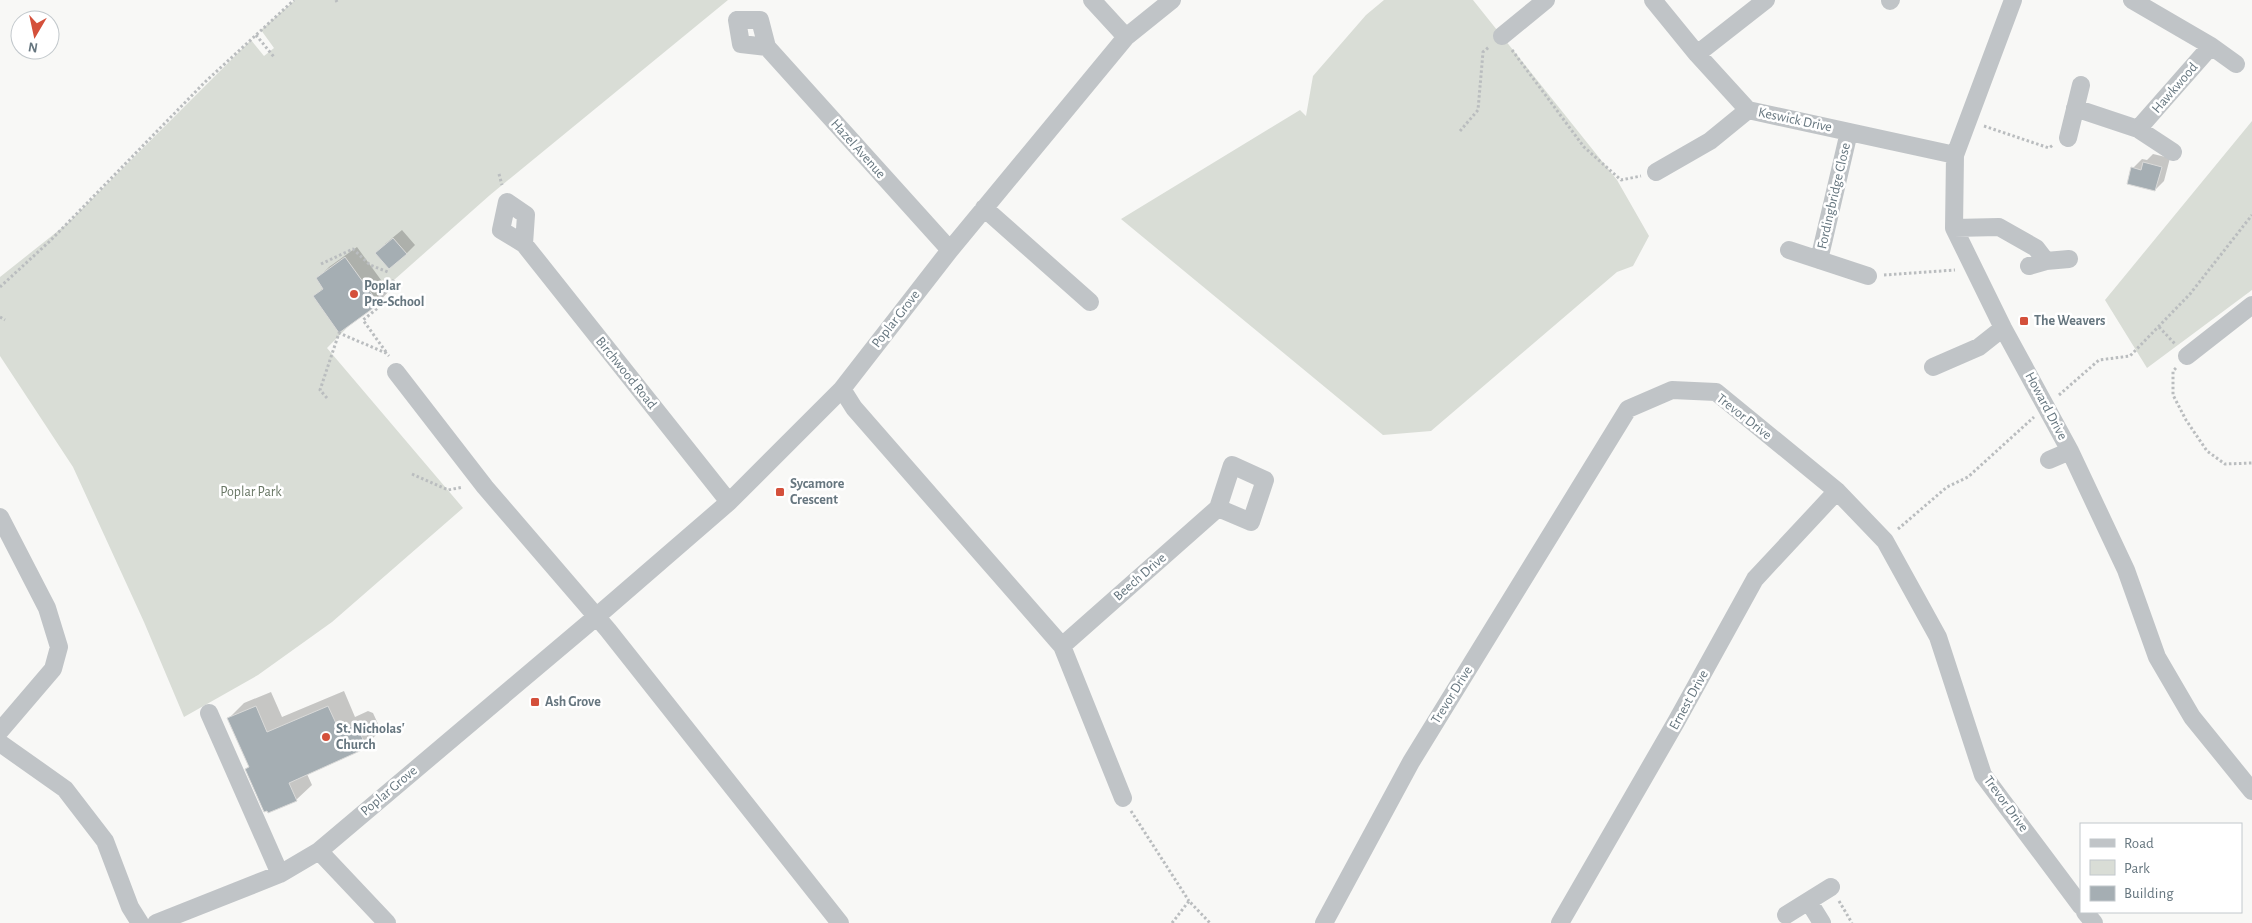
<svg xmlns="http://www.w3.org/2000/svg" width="2252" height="923" font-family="'Alegreya Sans',sans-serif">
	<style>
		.green { fill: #d9ddd6 }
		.shadow { fill: #0003 }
		.building { fill: #a5aeb3; stroke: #dadad9 }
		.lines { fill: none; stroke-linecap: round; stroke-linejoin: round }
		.path { stroke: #babdbf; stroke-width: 3; stroke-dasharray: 2.5 2.5; stroke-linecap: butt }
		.minor { stroke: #c0c4c7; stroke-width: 18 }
		.poi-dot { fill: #d4503b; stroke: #fff; stroke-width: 2 }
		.labels { text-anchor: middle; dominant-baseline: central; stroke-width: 5; stroke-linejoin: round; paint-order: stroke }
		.street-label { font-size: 14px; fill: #66767f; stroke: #fff }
		.poi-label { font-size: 14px; font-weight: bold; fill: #66767f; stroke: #fff; text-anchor: start }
		.park-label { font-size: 14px; fill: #697765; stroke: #fff }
	</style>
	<rect width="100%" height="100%" fill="#f8f8f6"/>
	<path class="green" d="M295 0H728L490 195 394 280 327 348 463 508 332 622 258 675 184 717 144 622 73 467 0 356V277L68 223 251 40 264 56 274 48 261 30Z
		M1384 0H1473L1617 180 1649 236 1633 266 1617 272 1431 431 1383 435 1121 219 1300 110 1306 116 1313 76 1366 15Z
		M2252 121V290L2147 368 2105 300Z"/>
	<path class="shadow" d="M2153 154 2170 158 2164 181 2155 190 2133 168 2142 159 2147 160Z
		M402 230 415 245 406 254 385 244Z
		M357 247 389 291 378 303 340 331 315 296 324 287 318 278 329 267Z
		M344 691 355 717 368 711 373 713 379 726 378 733 362 749 307 774 312 785 296 800 247 769 250 766 229 718 244 703 271 692 282 717Z"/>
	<path class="building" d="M2143 162 2162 167 2155 191 2127 184 2131 167 2141 170Z
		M393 238 407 254 389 269 375 253Z
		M345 257 379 304 339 333 313 296 323 289 316 278Z
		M256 706 267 732 328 706 340 732 352 726 358 728 364 742 362 750 289 783 297 801 268 813 267 811 264 812 245 769 249 767 227 718Z"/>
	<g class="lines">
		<path class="path" d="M336 0 337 2
			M256 35 274 57
			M1512 50 1584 147 1621 180 1641 176
			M1984 126 2049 148 2053 145
			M1460 131 1478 110 1483 52 1489 47
			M499 174 502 185
			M321 264 353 249 370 265 388 272
			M1884 275 1955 270
			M0 287 50 241 205 82 294 0
			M0 317 5 320
			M2159 327 2176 345
			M386 352 363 320 379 307 380 298 394 280
			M2176 368 2173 371V395L2186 420 2207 451 2225 464 2252 463
			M2059 395 2099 360 2130 356 2190 294 2252 215
			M327 398 320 390 339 333 386 353 389 356
			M412 474 448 490 463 487
			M1898 529 1947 487 1968 477 2034 417
			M1131 811 1189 901
			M1839 901 1852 923
			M1172 923 1189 901 1210 923"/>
		<path class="minor" d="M1092 0 1126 37
			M1653 0 1697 54 1748 110 1955 155
			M2013 0 1955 155 1954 228 2003 328 2070 451 2126 570 2157 657 2192 717 2252 791
			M2132 0 2211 46 2236 64
			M1890 1 1891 0
			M1502 36 1546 0
			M767 47 741 44 737 20H760L767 47 950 250
			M1697 54 1766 0
			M2075 108 2138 129 2173 152
			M2138 129 2211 46
			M2068 138 2081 85
			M1656 172 1710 141 1748 110
			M984 208 1090 302
			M1954 228 1999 227 2036 248 2046 261
			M524 244 526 215 507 202 501 230 524 244 729 502
			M1789 250 1868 276
			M1819 260 1849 132
			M2029 266 2046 261 2069 259
			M2187 356 2252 305
			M1933 367 1979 347 2003 328
			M396 372 485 487 608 630 840 923
			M842 389 854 408 1062 646 1123 798
			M2049 460 2070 451
			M0 517 47 608 59 647 53 669 0 731
			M1062 646 1218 508 1232 465 1265 480 1251 522 1218 508
			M209 713 280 874
			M0 743 65 789 105 841 130 907 140 923
			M319 851 387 923
			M1809 902 1822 923
			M2085 912 2094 923
			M1786 915 1831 887
			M156 923 280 874 319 851 596 617 729 502 842 389 950 250 1126 37 1172 0
			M1324 923 1411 762 1628 409 1672 390 1716 392 1837 491 1885 541 1938 637 1983 775 2081 906
			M1560 923 1676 722 1755 579 1837 491"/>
	</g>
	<g class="poi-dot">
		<circle cx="354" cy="294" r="5"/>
		<rect x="2019" y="316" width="10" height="10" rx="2.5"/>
		<rect x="775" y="487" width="10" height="10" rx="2.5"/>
		<rect x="530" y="697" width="10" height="10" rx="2.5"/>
		<circle cx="326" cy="737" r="5"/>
	</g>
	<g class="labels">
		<g class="street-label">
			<text transform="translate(2175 88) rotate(-49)">Hawkwood</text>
			<text transform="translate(1795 120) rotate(12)">Keswick Drive</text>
			<text transform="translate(858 149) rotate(48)">Hazel Avenue</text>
			<text transform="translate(1834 196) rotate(-77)">Fordingbridge Close</text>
			<text transform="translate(896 319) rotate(-52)">Poplar Grove</text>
			<text transform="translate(626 373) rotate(51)">Birchwood Road</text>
			<text transform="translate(2046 406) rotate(62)">Howard Drive</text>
			<text transform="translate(1744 417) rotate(38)">Trevor Drive</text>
			<text transform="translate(1140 577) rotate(-41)">Beech Drive</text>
			<text transform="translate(1452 695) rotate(-58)">Trevor Drive</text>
			<text transform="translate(1689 700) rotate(-61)">Ernest Drive</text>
			<text transform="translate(389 791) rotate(-40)">Poplar Grove</text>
			<text transform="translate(2006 804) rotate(54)">Trevor Drive</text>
		</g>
		<g class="poi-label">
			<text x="364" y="286">Poplar<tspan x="364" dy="16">Pre-School</tspan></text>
			<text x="2034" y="321">The Weavers</text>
			<text x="790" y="484">Sycamore<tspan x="790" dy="16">Crescent</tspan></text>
			<text x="545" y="702">Ash Grove</text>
			<text x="336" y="729">St. Nicholas'<tspan x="336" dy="16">Church</tspan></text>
		</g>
		<g class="park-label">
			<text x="251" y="492">Poplar Park</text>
		</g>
	</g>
	<rect x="2080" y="823" width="162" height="90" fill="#ffffff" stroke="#c2c8cc"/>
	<rect x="2090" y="839" width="25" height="8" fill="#c0c4c7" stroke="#c2c8cc"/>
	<text x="2124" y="848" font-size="15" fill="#66767f">Road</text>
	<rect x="2090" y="860" width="25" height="15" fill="#d9ddd6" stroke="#c2c8cc"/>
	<text x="2124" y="873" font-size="15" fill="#66767f">Park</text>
	<rect x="2090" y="886" width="25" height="15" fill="#a5aeb3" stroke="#c2c8cc"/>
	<text x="2124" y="898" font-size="15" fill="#66767f">Building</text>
	<g transform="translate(35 35) rotate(189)"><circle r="24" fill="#ffffff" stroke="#c2c8cc"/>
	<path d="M0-4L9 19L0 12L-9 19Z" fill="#d4503b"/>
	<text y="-8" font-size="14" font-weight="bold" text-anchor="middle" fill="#66767f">N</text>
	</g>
</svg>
